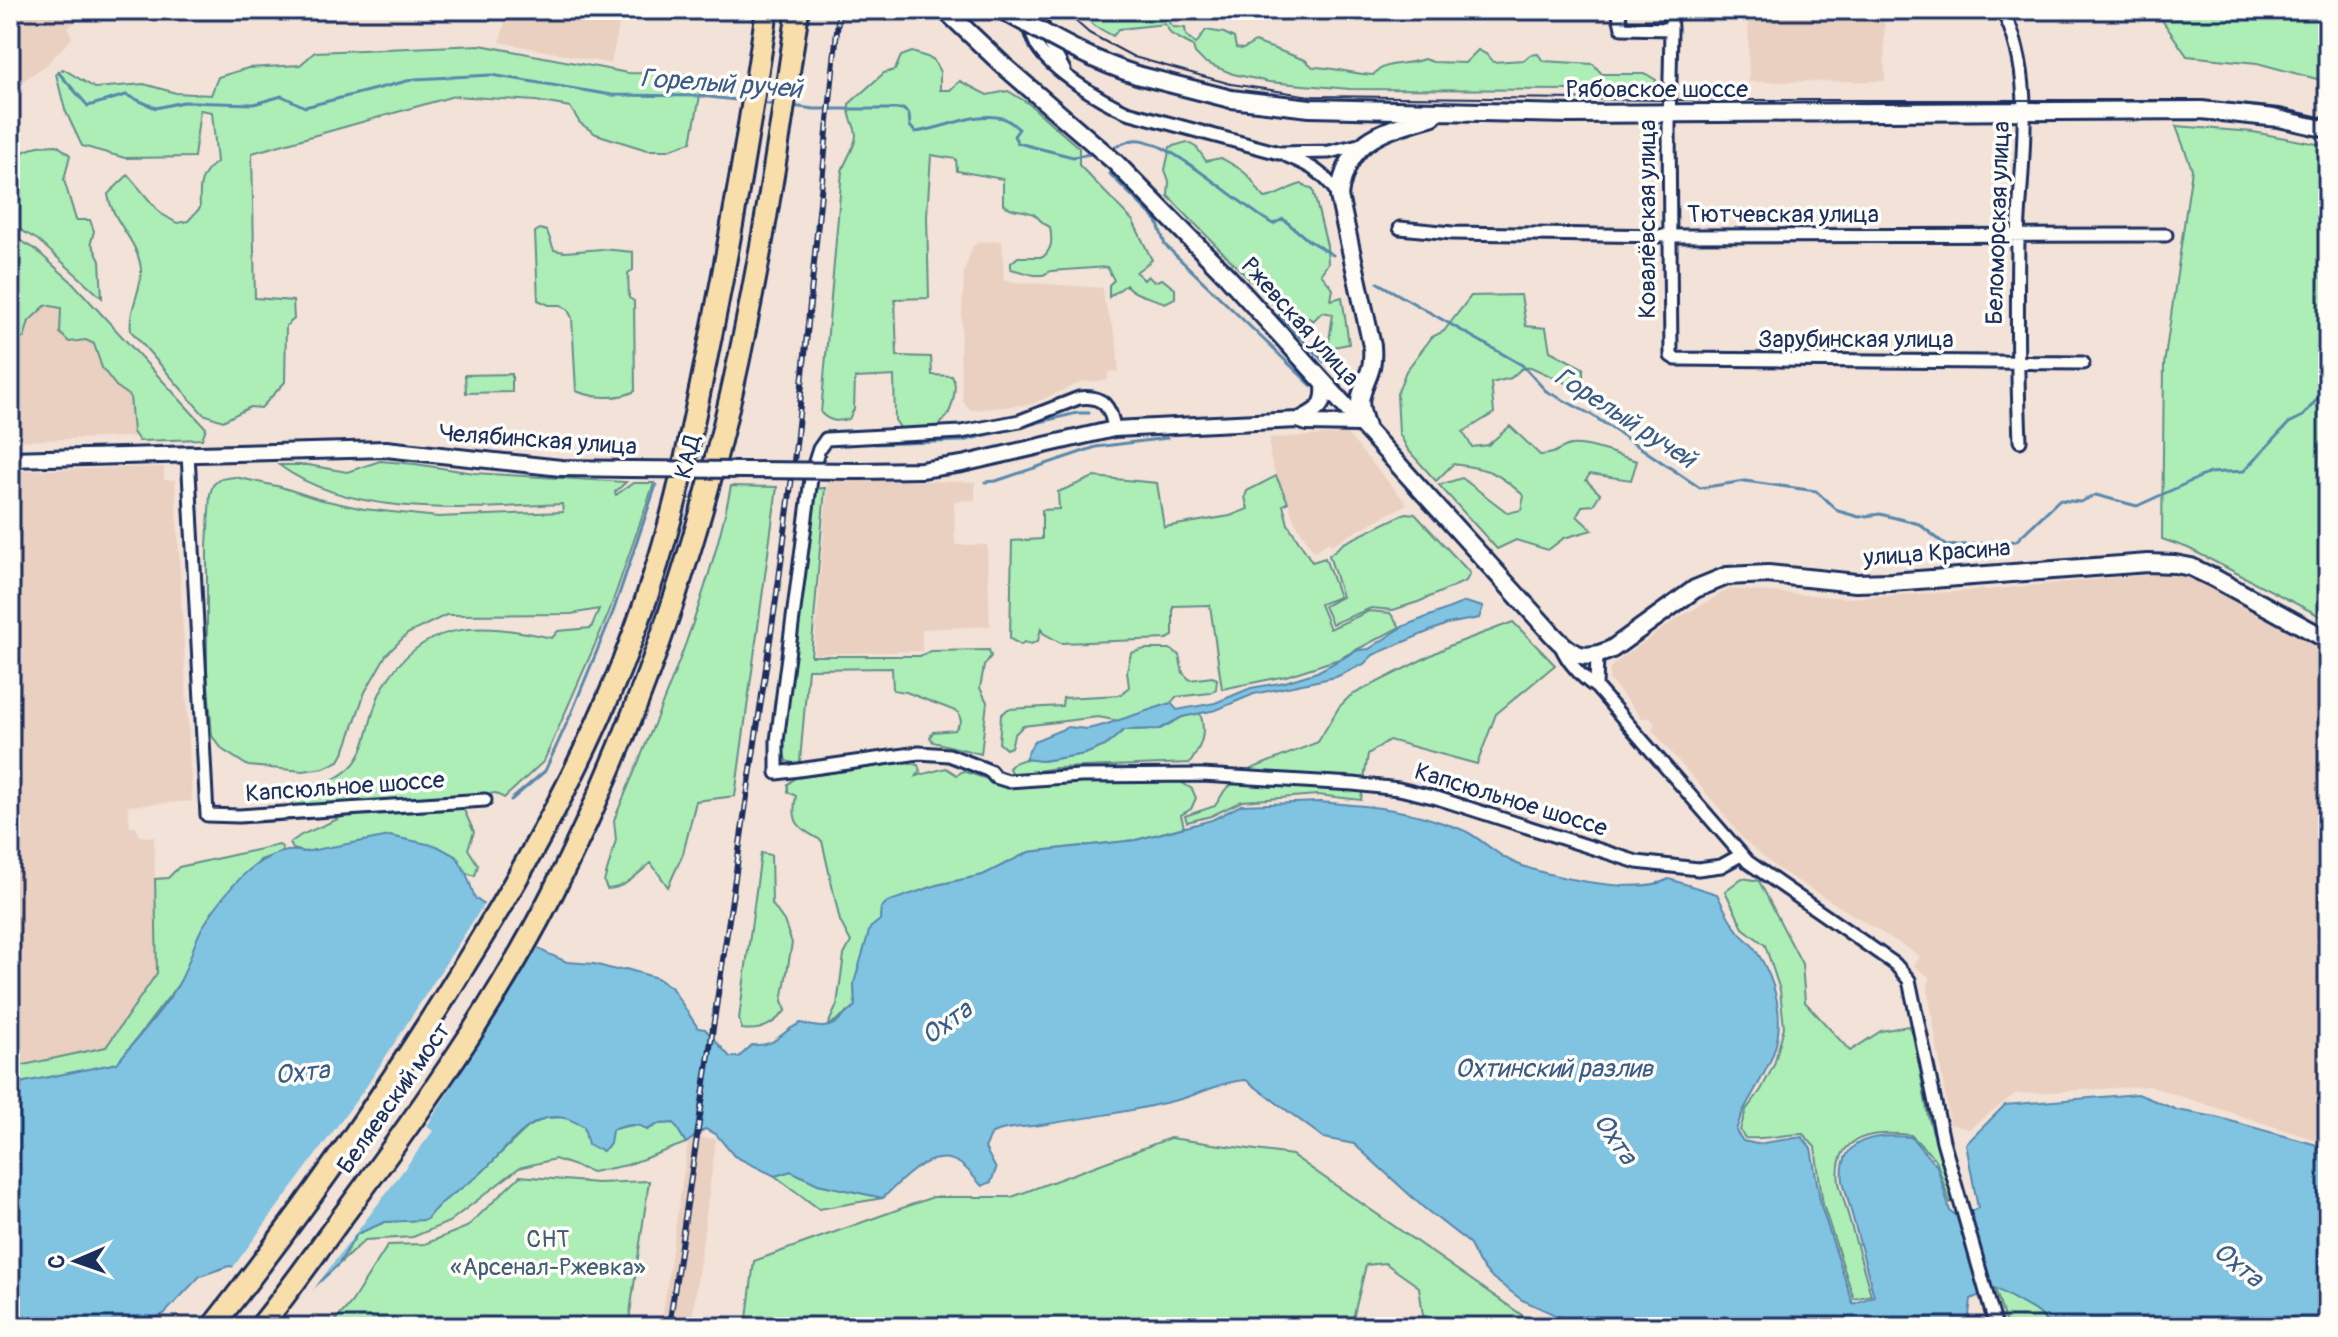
<svg xmlns="http://www.w3.org/2000/svg" width="2338" height="1337" font-family="Pangolin,sans-serif">
	<style>
		.built { fill: #ead0c0 }
		.green { fill: #adeeb6; stroke: #648e8a; stroke-width: 2 }
		.water { fill: #81c4e2; stroke: #5888ad; stroke-width: 2 }
		.pier { fill: #f2e2d7 }
		.lines { fill: none; stroke-linecap: round; stroke-linejoin: round }
		.stream { stroke: #5888ad; stroke-width: 3 }
		.minor-casing { stroke: #1b2f5e; stroke-width: 17 }
		.tertiary-casing { stroke: #1b2f5e; stroke-width: 20 }
		.secondary-casing { stroke: #1b2f5e; stroke-width: 22 }
		.motorway-casing { stroke: #1b2f5e; stroke-width: 26 }
		.minor { stroke: #fdfcf7; stroke-width: 11 }
		.tertiary { stroke: #fdfcf7; stroke-width: 14 }
		.secondary { stroke: #fdfcf7; stroke-width: 16 }
		.motorway { stroke: #f8deab; stroke-width: 20 }
		.tram { stroke: #1b2f5e; stroke-width: 2 }
		.rail-casing { stroke: #1b2f5e; stroke-width: 6 }
		.rail { stroke: #fdfcf7; stroke-width: 3; stroke-dasharray: 9; stroke-linecap: butt }
		.tertiary-bridge-casing { stroke: #1b2f5e; stroke-width: 20; stroke-linecap: butt }
		.secondary-bridge-casing { stroke: #1b2f5e; stroke-width: 22; stroke-linecap: butt }
		.tertiary-bridge { stroke: #fdfcf7; stroke-width: 14 }
		.secondary-bridge { stroke: #fdfcf7; stroke-width: 16 }
		.labels { text-anchor: middle; dominant-baseline: central; stroke-width: 7; stroke-linejoin: round; paint-order: stroke }
		.street-label { font-size: 24px; fill: #1b2f5e; stroke: #fdfcf7 }
		.park-label { font-size: 24px; fill: #405f74; stroke: #fdfcf7 }
		.water-label { font-size: 26px; font-style: italic; fill: #3a5c86; stroke: #fdfcf7 }
	</style>
	<rect width="100%" height="100%" fill="#f2e2d7"/>
	<filter id="ink" filterUnits="userSpaceOnUse"><feTurbulence type="fractalNoise" baseFrequency=".0125" numOctaves="2"/><feDisplacementMap in="SourceGraphic" scale="16" xChannelSelector="R" yChannelSelector="G"/><feConvolveMatrix kernelMatrix="1 2 1 2 8 2 1 2 1" color-interpolation-filters="sRGB"/></filter>
	<g filter="url(#ink)">
		<path class="built" d="M10 10H86L68 28 72 38 46 65 10 90Z
			M508 10H622L611 64 500 42Z
			M1748 10H1877V18H1884L1885 81 1749 82Z
			M1002 241 1004 281 1103 288 1104 301 1116 338 1119 371 1108 372V380L1081 382 1032 404 972 410 966 406 963 401 960 356 964 272 973 246 980 242Z
			M10 257 59 291 182 435 10 441Z
			M1347 434 1407 504 1331 545 1329 542 1314 552 1293 518 1285 491 1276 476 1270 456V438Z
			M164 467V480H175L192 801 128 806 130 827H136L139 836 154 837 157 973 106 1047 10 1068V471Z
			M828 479 975 482V500L954 501 955 545H987L990 626 922 629V651L814 654Z
			M2168 573 2214 585 2328 652V1144L2149 1086 2015 1094 1969 1129 1950 1124 1928 991 1929 977 1914 966 1920 956 1778 869 1742 838 1719 808 1652 730 1655 724 1650 718H1642L1609 679 1610 669 1615 663 1678 618 1730 589 1846 598 1986 590Z
			M689 1136 716 1139 691 1327H661Z"/>
		<path class="green" d="M1076 10H1159L1173 27 1185 28 1186 35 1196 44 1206 30 1224 33 1234 38 1236 48 1243 49 1255 42 1305 60 1313 67C1333 67 1352 74 1373 75 1386 60 1407 66 1424 59L1433 62 1465 63 1478 50 1486 54 1493 62 1524 60 1530 55 1538 54 1543 61 1593 64 1602 74H1646L1656 80 1655 87H1587L1584 90 1350 89 1269 82 1233 74 1204 62 1195 53 1193 46 1171 34 1165 24 1119 29 1113 36 1095 26Z
			M2155 10H2328V82L2257 63 2187 56Z
			M480 45 628 73 684 74 700 84V96L691 142 668 150H647L596 134 580 123 570 107 536 101 454 96 252 153 255 298 293 301 294 319 286 326 285 382 261 408 250 407 223 421 203 414 131 331C128 308 143 289 141 269 138 240 112 222 108 194L128 175 160 213 177 223 188 221 200 208C199 187 199 175 217 162L212 112 200 110 194 157 125 158 82 146 65 110 56 74 63 69 95 88 144 84 176 93 211 95 218 77 248 68 300 65 315 52Z
			M912 52 933 59 940 72V90H950L960 81 987 95 1008 91 1028 103 1079 148V165L1133 221 1152 260 1136 272 1144 280 1148 276 1154 282 1162 279 1175 289V298L1165 303C1152 297 1135 296 1126 285L1109 297V285L1114 280 1107 267 1051 271 1043 275H1034L1011 269V263L1018 257H1043C1053 248 1052 240 1050 227 1042 224 1041 220 1035 215 1025 208 1013 213 1003 204V179L957 171 956 159 931 155 927 216 929 298 895 299 897 356 931 357 932 375 952 376C956 384 955 387 954 395 949 428 932 431 903 432L895 420 894 376 855 378 854 409 849 419C837 422 830 422 821 413L842 171C846 159 856 146 856 135 855 121 848 121 849 104L884 73 895 70 901 56Z
			M2176 126 2253 132 2328 146V620L2188 548 2162 539 2164 365 2192 169Z
			M1187 142 1197 148 1206 161 1221 158C1232 164 1246 171 1253 182 1257 188 1259 192 1265 198 1279 196 1288 187 1302 184L1313 190 1327 246 1328 263 1321 274 1333 289 1331 300 1342 297 1349 344 1328 348 1333 314 1322 312 1313 321 1308 317 1293 321 1285 316 1168 196 1169 181 1165 170 1170 147Z
			M57 145 70 155 64 180 76 220H90L94 231 91 242 100 261 102 298 38 240 10 224V157L38 146Z
			M540 229 547 231 554 250 565 252 602 249 633 252V270L628 273 629 298 634 301 635 391C618 400 593 398 576 391L572 318 568 310 561 305H549L538 300 535 232Z
			M10 235 35 249 72 282 206 428 202 439 139 441 133 432 130 396 116 386 102 368 94 344 86 340 69 342 60 333 61 308 46 305 29 321 24 338H10Z
			M1521 295 1526 326 1546 328 1550 351 1583 368V391L1531 367 1521 369 1511 378 1491 383 1494 413 1463 432 1472 447 1488 445 1510 426 1540 455C1557 455 1559 447 1571 445 1589 443 1620 456 1637 461L1631 480 1590 474 1586 480 1600 494 1593 505 1582 506 1577 516 1592 530 1564 538 1548 550 1516 540 1497 549 1439 485 1462 478 1508 513 1521 510 1524 496C1496 471 1490 469 1453 464L1436 481 1408 450 1399 433 1397 394 1406 371 1432 337 1444 331 1471 296Z
			M512 374V392L466 393 465 375Z
			M380 461 415 464 474 473 626 482 615 492 616 495 633 483H654L608 615 544 761 504 798 496 793 296 809 291 802 295 794C316 785 345 780 358 758 370 738 370 710 382 689 422 617 482 623 552 638L558 631 591 628 599 609 571 614 446 615 407 634 386 655 365 692 345 750 339 761 324 768 303 771 248 766 223 750 212 736 207 670V546L210 494 213 485 220 479 235 477 281 487 318 499 364 509 438 517 563 512 562 504C474 508 353 520 279 465H308L347 472Z
			M1276 476 1288 502 1283 505 1288 524 1312 562 1325 558 1339 597 1320 604 1330 629 1369 611 1390 613 1400 627 1339 659 1286 676 1222 689 1210 605 1173 606V636L1167 639 1061 643 1043 633 1041 628 1038 641 1031 644 1024 642 1021 645 1010 639 1012 541 1042 539V510L1059 509 1058 492 1094 477 1157 483 1164 527 1230 516 1248 509 1245 497 1247 491Z
			M731 486 777 487 735 796 696 801 683 854 668 887 651 863C637 874 626 888 607 889L604 882 616 840 614 820C660 711 708 602 731 486Z
			M825 488 811 656H920L931 651 989 650 991 656 984 666 980 688 987 702 981 754 933 742 930 737 933 732 955 730 961 721 958 712 906 692 893 690 892 668 808 669 800 761 797 764 786 761 783 749 816 489Z
			M1406 513 1415 514 1470 573 1466 581 1418 602 1393 610 1371 608 1332 624 1324 606 1342 597 1329 555 1344 543Z
			M1513 622 1555 665 1496 714 1477 764 1389 740 1368 754 1361 800 1317 795 1242 801 1211 816 1187 822 1185 816 1215 806 1225 790 1251 769 1318 742 1339 707 1350 696 1449 646Z
			M1145 649H1170L1179 655 1183 673 1190 680 1212 677 1217 679 1216 689 1210 693 1176 697 1171 703 1120 721 1098 717 1023 726 1014 735 1011 747 1006 749 999 743 1001 715 1008 709 1062 706 1063 698 1120 695 1129 687 1127 671 1131 653Z
			M1200 713C1207 733 1201 747 1190 763L1056 768 1012 775 1009 768 1014 763 1025 759 1042 761 1085 754 1105 746 1124 730 1160 729 1182 717Z
			M907 762 918 765 920 771 916 776 946 768 957 775 963 771 1002 784 1018 786 1174 778 1192 789 1196 798 1191 809 1181 815 1184 827 1136 840 1029 852 983 875 937 885 881 908 880 920 854 983 855 1006 827 1027 837 1005 844 955 851 942 840 921 822 841C799 828 790 824 796 796L788 792V784L795 778Z
			M463 808 474 832 468 849 478 865 475 876 466 873 456 857 337 847 304 852 293 849 290 843 301 835 347 815Z
			M279 845 282 847 283 852 260 860 177 986 117 1064 10 1085V1068L106 1047 157 973 155 879 168 878 179 867Z
			M761 853 771 855 772 904 784 921 792 943 782 1001 786 1010C774 1024 761 1032 742 1029L739 1019Z
			M1742 878 1759 881 1802 964 1805 1002 1850 1051 1881 1031 1908 1026 1914 1036 1928 1116 1953 1201 1950 1203 1936 1160 1911 1135C1873 1131 1833 1134 1839 1183L1871 1295 1854 1299 1823 1205 1815 1147 1803 1134C1783 1134 1765 1140 1745 1138L1740 1130 1746 1110 1761 1090 1774 1065 1784 1027 1780 990 1765 945 1743 928 1725 891Z
			M567 1117C581 1125 593 1130 610 1129 624 1129 635 1120 647 1130L658 1124 674 1123 686 1143 627 1165 592 1172 555 1159 519 1168 449 1222 413 1237 365 1240 338 1265 357 1234 385 1222 426 1219 437 1205 477 1176 527 1128 545 1118Z
			M1170 1138 1292 1155 1539 1327H1466L1457 1321 1433 1326 1423 1315 1419 1287 1385 1263 1366 1265 1351 1327H746L754 1261 933 1197H1012Z
			M791 1171 818 1184 883 1198 819 1209 775 1176Z
			M520 1176 597 1183 649 1181 628 1327H330L351 1303 388 1245 425 1244 467 1227Z
			M1995 1288 2039 1313 2051 1327H2007Z"/>
		<path class="water" d="M1465 602 1483 607 1479 618 1447 624 1413 638 1373 655 1364 664 1336 677 1254 694 1216 710 1182 717 1160 729 1124 730 1105 746 1085 754 1042 761 1025 759 1034 741 1068 727 1087 729 1104 725 1171 703 1177 710 1215 703 1251 688 1285 682 1317 672 1358 650 1369 649 1404 626Z
			M1320 802C1358 805 1398 808 1434 820 1445 824 1458 827 1469 833 1483 841 1495 853 1509 860 1541 877 1638 896 1669 879L1717 894C1723 906 1729 920 1738 931 1743 938 1751 942 1755 949 1776 980 1786 1019 1773 1054 1763 1082 1743 1103 1736 1131L1743 1141 1757 1144 1802 1137 1811 1148 1821 1206 1853 1304 1874 1296 1843 1181C1838 1137 1876 1134 1911 1137L1937 1166 1950 1211 1959 1217 1978 1208 1966 1144 2005 1105 2138 1094 2177 1110 2216 1117 2328 1148V1327H2051L2039 1313 1995 1288 1971 1299 1968 1323 1962 1327H1582L1522 1300 1490 1276 1479 1263 1469 1243 1424 1208 1354 1144 1324 1138 1246 1080C1224 1081 1202 1093 1181 1099 1134 1111 1087 1118 1040 1125 1022 1128 1008 1126 992 1133L985 1148 996 1169 991 1182 982 1186C975 1179 968 1168 959 1163 931 1146 902 1180 883 1198L818 1184 791 1171 775 1176 734 1156 716 1134 705 1129 686 1143 674 1123 658 1124 647 1130C637 1121 624 1126 612 1130L610 1144 603 1151 588 1145 584 1127C571 1119 559 1114 543 1119 517 1129 499 1158 478 1176 459 1191 440 1200 426 1220L385 1222 357 1234 338 1265 311 1290 255 1270 229 1266 200 1276 164 1314 136 1327H10V1085L117 1063C137 1038 161 1013 178 985 189 967 192 946 202 928 222 895 262 842 304 852L390 836 437 846 457 857 466 873 475 898 544 952 567 962 594 964 616 970 626 969 657 978 671 987 698 1028 705 1029 730 1057H739L752 1045C778 1047 779 1032 801 1023 831 1032 832 1026 855 1006L854 983 870 928 880 920 881 908 887 902 937 885 983 875 1029 852 1136 840 1212 820 1241 805Z"/>
		<path class="pier" d="M486 901 541 944 427 1126 433 1131 310 1294 272 1291 254 1274 231 1270 366 1087Z"/>
		<g class="lines">
			<path class="stream" d="M58 72 88 106 126 95 156 108 183 102 254 104 282 96 305 107 415 79 491 75 612 95 700 96 745 101
				M760 103 777 105
				M792 106 814 109H903L909 114 910 126 915 132C944 129 974 111 1003 118 1009 120 1015 126 1019 129L1014 136 1018 143 1073 157 1096 153
				M1110 149C1118 146 1126 141 1134 140 1166 136 1243 208 1273 224L1283 219 1308 240 1333 255
				M1110 174 1157 221 1165 245 1312 386
				M1378 283 1522 365 1546 391 1592 415 1700 488 1745 481 1816 491 1838 511 1859 517 1880 514 1919 524 1947 546 2016 541 2059 500 2080 502 2096 495 2137 506 2209 473 2244 471 2289 423 2303 416 2328 386
				M1279 315 1324 362 1339 365 1356 374
				M875 444 962 441 1077 413H1089
				M985 482 996 481 1096 447 1167 438
				M511 800 545 771 571 714 613 612 656 485"/>
			<g class="minor-casing">
				<path id="minor" d="M1025 10C1028 22 1031 34 1037 46 1052 71 1100 100 1127 112L1279 153 1329 152 1363 144
					M1036 10 1049 42 1064 70
					M1618 10 1622 28 1671 29 1669 126 1671 356 1676 359 2083 363
					M1670 10 1671 29
					M2002 10C2038 75 2020 167 2018 239 2017 306 2017 373 2020 441
					M1287 156C1311 166 1325 173 1339 196
					M1400 228 1452 233 1669 236 2166 235
					M1114 429C1111 407 1103 395 1079 398L1020 421 961 432 826 439 819 449 812 471 777 741V773L919 753 949 755 990 771 995 777 1008 781 1080 776 1202 775 1353 784 1399 789 1437 798 1637 862 1698 869 1721 866 1741 855
					M188 453 207 815 239 816 485 800
					M1561 646C1567 661 1582 678 1596 687L1748 862 1895 964 1909 980 1943 1141 1996 1327
					M1596 687 1597 656"/>
			</g>
			<g class="tertiary-casing">
				<path id="tertiary" d="M1299 420C1316 411 1326 407 1324 386
					M10 459 386 449 561 468 630 469
					M859 471 921 470 962 464 1114 429 1298 420 1307 423 1360 424"/>
			</g>
			<g class="secondary-casing">
				<path id="secondary" d="M945 10 1004 66 1115 162 1227 276 1552 634C1572 656 1584 662 1612 649L1695 589 1727 576 1768 574 1856 583 1891 582 2148 563 2175 564 2191 567 2214 578 2328 640
					M1137 75 1231 99 1310 108 1569 114 2201 110 2279 118 2328 129
					M1366 427C1363 417 1358 406 1361 396 1367 374 1374 371 1372 346L1339 196C1347 138 1383 131 1433 116"/>
			</g>
			<g class="motorway-casing">
				<path id="motorway" d="M212 1327C302 1213 387 1092 463 968 540 845 610 715 654 575 676 508 690 439 704 370 729 250 749 131 767 10
					M260 1327C292 1288 321 1245 351 1205 424 1106 496 1004 552 894 614 772 664 641 702 509 748 347 774 177 798 10"/>
			</g>
			<use href="#minor" class="minor"/>
			<use href="#tertiary" class="tertiary"/>
			<use href="#secondary" class="secondary"/>
			<use href="#motorway" class="motorway"/>
			<path class="tram" d="M1063 10 1089 33 1134 57 1231 84 1310 96 1669 100H2199L2274 109 2328 121"/>
			<g class="rail-casing">
				<path id="rail" d="M669 1327 779 579 796 445 839 10"/>
			</g>
			<use href="#rail" class="rail"/>
			<g class="tertiary-bridge-casing">
				<path id="tertiary-bridge" d="M630 469 859 471"/>
			</g>
			<g class="secondary-bridge-casing">
				<path id="secondary-bridge" d="M1002 10C1046 34 1089 60 1137 75"/>
			</g>
			<use href="#tertiary-bridge" class="tertiary-bridge"/>
			<use href="#secondary-bridge" class="secondary-bridge"/>
		</g>
	</g>
	<g class="labels">
		<g class="street-label">
			<text x="1657" y="89">Рябовское шоссе</text>
			<text x="1783" y="214">Тютчевская улица</text>
			<text transform="translate(1647 219) rotate(-90)">Ковалёвская улица</text>
			<text transform="translate(1998 223) rotate(-88)">Беломорская улица</text>
			<text transform="translate(1300 322) rotate(48)">Ржевская улица</text>
			<text x="1856" y="339">Зарубинская улица</text>
			<text transform="translate(538 440) rotate(4)">Челябинская улица</text>
			<text transform="translate(688 457) rotate(-76)">КАД</text>
			<text transform="translate(1937 553) rotate(-4)">улица Красина</text>
			<text transform="translate(345 787) rotate(-4)">Капсюльное шоссе</text>
			<text transform="translate(1511 800) rotate(17)">Капсюльное шоссе</text>
			<text transform="translate(394 1098) rotate(-55)">Беляевский мост</text>
		</g>
		<g class="park-label">
			<text x="548" y="1239">СНТ<tspan x="548" dy="28">«Арсенал-Ржевка»</tspan></text>
		</g>
		<g class="water-label">
			<text transform="translate(721 84) rotate(4)">Горелый ручей</text>
			<text transform="translate(1625 418) rotate(33)">Горелый ручей</text>
			<text transform="translate(947 1023) rotate(-36)">Охта</text>
			<text x="1554" y="1069">Охтинский разлив</text>
			<text transform="translate(302 1073) rotate(-6)">Охта</text>
			<text transform="translate(1615 1139) rotate(56)">Охта</text>
			<text transform="translate(2238 1265) rotate(39)">Охта</text>
		</g>
	</g>
	<rect width="2338" height="1337" fill="none" stroke="#fdfcf7" stroke-width="40"/>
	<rect x="20" y="20" width="2298" height="1297" fill="none" stroke="#1b2f5e" stroke-width="3" filter="url(#ink)"/>
	<g transform="translate(76 1261) rotate(268)" stroke="#fdfcf7" stroke-width="6" paint-order="stroke">
	<path d="M0-6L14 30L0 20L-14 30Z" fill="#1b2f5e"/>
	<text y="-12" font-size="22" font-weight="bold" text-anchor="middle" fill="#1b2f5e">С</text>
	</g>
</svg>
